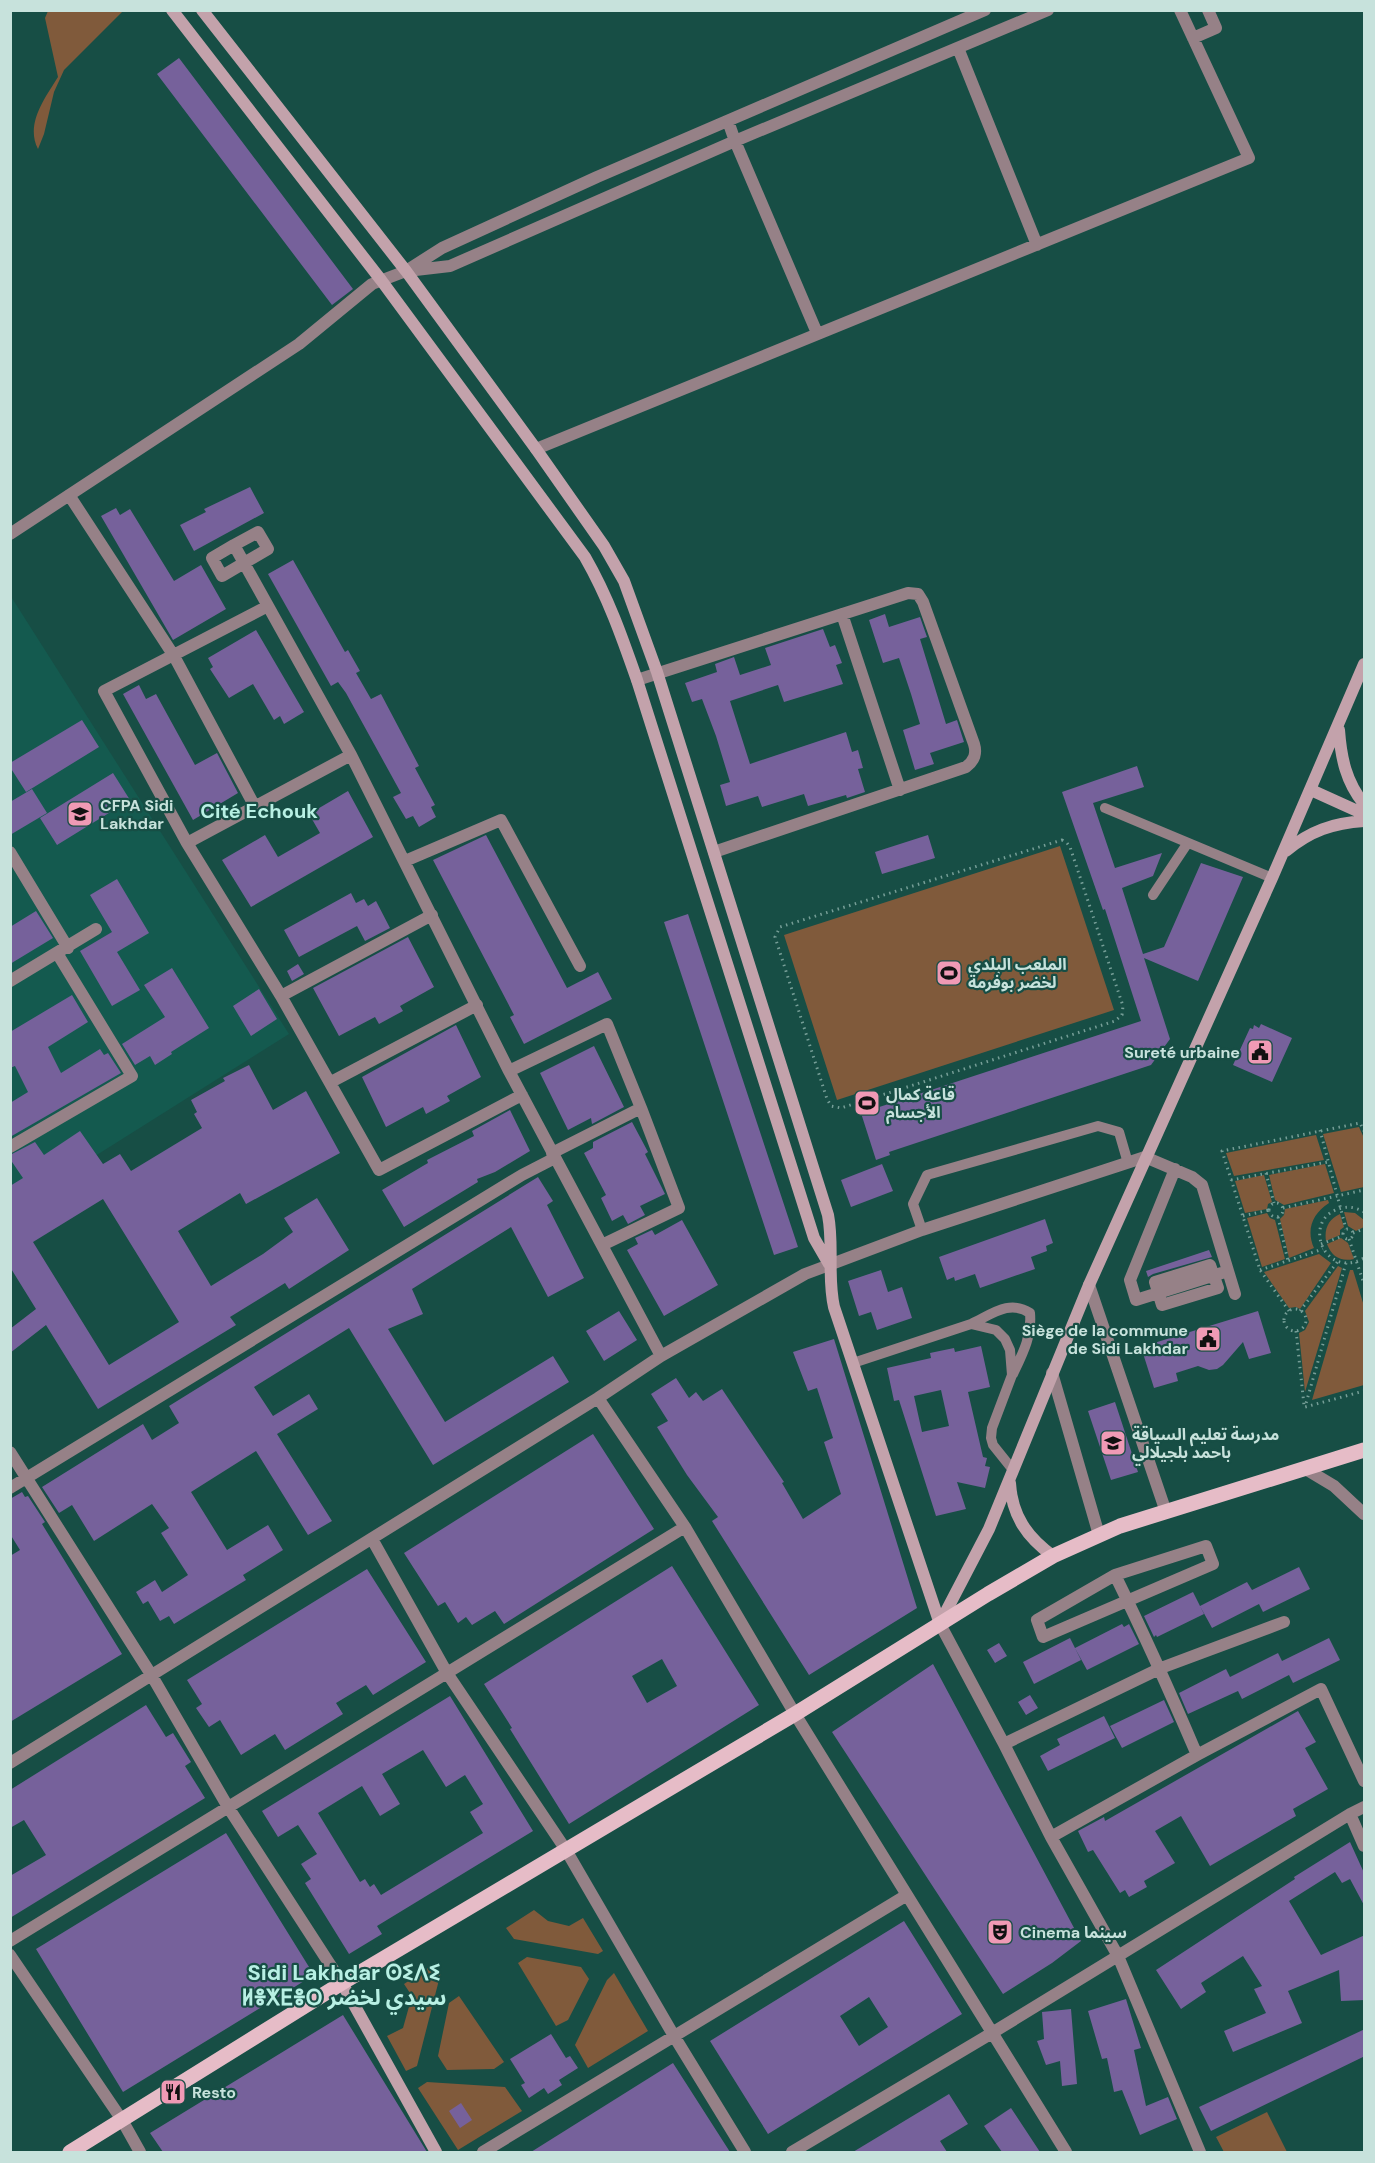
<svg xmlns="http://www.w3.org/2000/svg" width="1375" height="2163" font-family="'DM Sans','Noto Sans Arabic','Noto Sans Tifinagh',sans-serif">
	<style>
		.built { fill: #145a4f }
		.green { fill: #805a3b }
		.building { fill: #76619b; fill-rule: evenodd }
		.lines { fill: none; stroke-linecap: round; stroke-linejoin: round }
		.path { stroke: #769e97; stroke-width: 3; stroke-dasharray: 1.5 4.5; stroke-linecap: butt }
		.lane { stroke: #968187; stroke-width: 10 }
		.street { stroke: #968187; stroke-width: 12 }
		.secondary { stroke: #c3a2ab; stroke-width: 12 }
		.primary { stroke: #e6bcc7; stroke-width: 15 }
		.labels { text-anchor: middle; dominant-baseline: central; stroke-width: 4.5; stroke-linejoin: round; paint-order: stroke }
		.poi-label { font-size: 16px; font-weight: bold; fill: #c7e2dc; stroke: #174e45; text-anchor: start }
		.quarter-label { font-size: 20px; font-weight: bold; fill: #b8f0e4; stroke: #174e45 }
		.district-label { font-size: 22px; font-weight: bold; fill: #b8f0e4; stroke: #174e45 }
	</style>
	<rect width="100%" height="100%" fill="#174e45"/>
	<path class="built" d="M10 595 289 1034 11 1209H10Z"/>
	<path class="green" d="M48 11H123L64 70 54 92 44 134 38 149C25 124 45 98 58 77L45 18Z
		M1060 846 1114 1010 837 1100 784 935Z
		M1359 1127 1364 1138V1187L1341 1192 1323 1134Z
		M1316 1135 1324 1160 1234 1176 1226 1153Z
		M1325 1164 1334 1193 1284 1205 1275 1200 1269 1175Z
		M1264 1175 1272 1202 1268 1204 1267 1209 1245 1213 1235 1181Z
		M1328 1200 1329 1203C1312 1214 1306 1230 1314 1248L1289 1258 1280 1219 1284 1215 1285 1209Z
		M1344 1212 1355 1213 1364 1220V1227L1356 1231 1348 1226Z
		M1267 1213 1270 1218 1275 1220 1285 1259 1262 1267 1247 1218Z
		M1340 1214 1344 1227 1340 1230V1235L1326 1241C1324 1228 1329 1219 1340 1214Z
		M1341 1238 1348 1243 1354 1259C1341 1262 1332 1257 1327 1244Z
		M1319 1254 1331 1263 1300 1309 1296 1307 1289 1308 1264 1272Z
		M1338 1266 1342 1268 1305 1392 1299 1333 1305 1330 1309 1322 1305 1311Z
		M1350 1270H1353L1364 1306V1385L1312 1400Z
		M534 1910 548 1921 569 1926 583 1918 603 1951 598 1954 514 1939 506 1928Z
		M527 1957 581 1967 589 1979 568 2020 556 2026 518 1963Z
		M434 1964 441 1972 417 2066 406 2071 387 2036 403 2028 412 1996 404 1984Z
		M614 1973 648 2031 588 2068 575 2045 607 1980Z
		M459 1996 504 2062 494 2069 447 2070 438 2056 449 2003Z
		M427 2082 505 2087 522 2111 458 2150 418 2088Z
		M1267 2112 1287 2152H1224L1216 2137Z"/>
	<path class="building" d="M179 58 353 289 332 305 157 74Z
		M250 487 264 513 194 551 180 525 206 512 204 509Z
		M116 508 120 515 130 509 174 581 201 565 226 609 173 640 101 516Z
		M293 560 345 652 348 650 360 671 356 673 371 699 381 694 419 766 415 768 435 805 431 807 436 817 419 827 413 816 406 819 393 797 401 793 346 693 338 682 331 686 268 574Z
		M885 614 889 627 920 617 927 637 920 639 946 724 957 720 964 742 930 753 934 764 915 770 903 730 920 724 911 694 899 658 883 663 869 620Z
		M823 629 830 647 835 645 842 663 836 665 843 684 784 702 778 685 730 701 750 764 846 732 852 752 858 750 863 768 858 769 865 792 847 798 846 795 808 806 804 794 762 807 758 796 726 806 720 785 730 782 716 736 702 699 692 702 685 683 717 672 715 664 734 657 740 675 771 665 765 648Z
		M256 630 304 712 284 724 280 716 274 720 253 684 229 698 210 669 213 667 208 658Z
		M139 685 146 699 156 694 195 765 217 753 238 793 193 820 123 694Z
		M82 720 99 747 26 792 10 767V763Z
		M1137 766 1144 787 1093 803 1115 868 1162 853 1153 876 1122 888 1143 954 1164 947 1201 863 1243 877 1198 981 1144 958 1170 1039 1151 1065 889 1152 890 1155 876 1160 861 1113 1141 1021 1105 909 1103 910 1062 792Z
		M113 773 130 800 57 845 40 818Z
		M32 789 47 813 10 835V802Z
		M348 791 373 837 251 907 222 860 265 835 278 857 320 833 309 814Z
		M486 835 567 988 598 972 612 999 524 1044 510 1017 514 1015 433 860Z
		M928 835 935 858 882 874 875 852Z
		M117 879 149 933 117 952 140 990 112 1006 80 951 112 932 90 895Z
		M351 893 356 903 364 899 368 906 376 901 390 928 365 941 357 926 299 957 284 930Z
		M36 911 53 938 10 964V927Z
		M688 914 798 1247 774 1255 664 922Z
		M408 937 434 987 400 1006 403 1011 379 1024 375 1017 339 1036 313 988Z
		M298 964 304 974 292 981 287 971Z
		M172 968 209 1028 171 1052 172 1054 155 1065 150 1056 135 1065 122 1044 165 1017 144 985Z
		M259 989 277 1019 251 1036 233 1006Z
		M72 995 88 1022 48 1047 61 1073 100 1049 104 1055 108 1053 121 1073 10 1137V1103L28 1092 15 1066 10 1068V1032Z
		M1261 1024 1292 1038 1272 1082 1233 1065 1250 1028 1253 1029 1254 1025 1259 1028Z
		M456 1025 481 1077 447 1096 450 1101 426 1114 423 1107 386 1127 362 1077Z
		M594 1046 624 1107 592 1124 591 1118 568 1130 540 1073Z
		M249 1065 273 1110 306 1091 340 1153 246 1204 240 1193 178 1231 211 1286 263 1254 293 1232 284 1218 317 1198 349 1250 289 1289 285 1283 230 1317 236 1325 98 1409 46 1325 10 1353V1329L36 1309 10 1267V1186L23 1178 10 1159V1155L35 1142 44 1155 80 1131 103 1164 120 1154 131 1171 202 1128 194 1114 197 1112 191 1100 225 1081 223 1078ZM103 1199 179 1322 109 1365 33 1242Z
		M510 1110 530 1151 495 1172 477 1179 478 1182 404 1227 382 1190 428 1163 427 1160 474 1136 472 1131Z
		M632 1122 648 1152 645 1154 665 1194 640 1206 645 1215 628 1224 623 1215 612 1221 601 1198 606 1195 584 1153 593 1148V1142Z
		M882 1164 893 1191 851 1207 841 1180Z
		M538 1177 553 1201 547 1205 584 1278 548 1297 511 1227 412 1289 423 1314 388 1329 445 1422 553 1356 569 1382 433 1465 349 1328 254 1387 273 1416 309 1394 318 1409 277 1434 332 1521 308 1535 256 1451 191 1492 227 1550 268 1525 283 1550 243 1575 246 1580 174 1624 169 1616 160 1621 148 1601 143 1604 136 1592 155 1580 162 1592 188 1575 161 1533 169 1528 152 1504 94 1541 72 1505 59 1513 42 1487 143 1424 152 1440 179 1423 169 1406Z
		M1045 1219 1053 1243 1046 1246 1047 1251 1031 1257 1035 1269 980 1288 975 1274 955 1281 954 1277 947 1280 939 1257Z
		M682 1220 718 1285 664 1316 627 1250 638 1244 635 1238 652 1230 655 1235Z
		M1209 1250 1212 1257 1153 1274 1148 1277 1146 1271Z
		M881 1270 888 1292 902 1287 912 1318 877 1330 871 1312 859 1316 848 1281Z
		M619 1311 637 1340 604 1361 586 1331Z
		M1258 1311 1271 1353 1249 1359 1243 1342 1223 1365 1217 1369 1209 1370 1198 1366 1176 1373 1178 1381 1154 1388 1141 1347Z
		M834 1339 917 1608 809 1675 712 1521 718 1517 687 1475 657 1427 668 1421 651 1394 676 1378 689 1398 696 1392 703 1401 722 1389 784 1482 782 1483 803 1519 841 1494 824 1442 833 1438 817 1388 808 1391 793 1352Z
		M981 1346 990 1387 968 1392 983 1457 987 1458 985 1466 990 1467 985 1488 957 1482 966 1509 936 1516 899 1400 894 1401 887 1368 931 1358 930 1353 954 1348 955 1352ZM941 1390 949 1426 922 1432 914 1396Z
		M1115 1402 1138 1472 1111 1480 1088 1411Z
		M593 1434 654 1529 504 1624 495 1611 472 1625 466 1617 458 1623 445 1602 438 1606 404 1553Z
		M22 1492 25 1497 28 1496 45 1522 42 1524 122 1654 10 1722V1556L20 1550 10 1534V1499Z
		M672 1566 759 1705 569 1824 510 1729 512 1728 484 1684ZM662 1659 677 1686 647 1703 632 1676Z
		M1299 1567 1310 1589 1263 1612 1259 1604 1212 1628 1200 1606 1247 1582 1252 1590Z
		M367 1569 426 1662 373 1695 366 1685 336 1703 343 1714 285 1750 275 1734 241 1755 220 1720 209 1727 196 1708 202 1704 187 1680Z
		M1193 1592 1204 1614 1157 1637 1156 1635 1154 1637 1144 1616Z
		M1122 1624 1124 1627 1129 1624 1139 1644 1087 1670 1075 1648Z
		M1070 1638 1081 1660 1034 1684 1023 1662Z
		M1329 1638 1340 1660 1293 1683 1289 1675 1242 1699 1238 1691 1188 1714 1179 1693 1226 1669 1230 1677 1278 1653 1282 1661Z
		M999 1643 1007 1656 995 1663 987 1650Z
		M933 1664 1081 1941 1052 1963 1003 1994 832 1732Z
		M1030 1695 1038 1708 1026 1715 1018 1702Z
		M450 1696 533 1831 377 1926 382 1934 349 1954 305 1883 311 1879 301 1864 317 1854 298 1825 278 1837 262 1811ZM423 1750 446 1787 465 1775 483 1804 470 1812 483 1833 381 1895 374 1884 370 1887 365 1879 360 1882 318 1813 362 1786 380 1816 400 1804 382 1774Z
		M1164 1700 1174 1722 1122 1748 1110 1726Z
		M146 1705 166 1737 173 1733 191 1762 185 1766 205 1798 10 1918V1876L46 1855 24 1820 10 1828V1790Z
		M1298 1711 1316 1742 1305 1748 1328 1789 1293 1809 1296 1816 1210 1866 1181 1816 1155 1831 1175 1863 1144 1881 1147 1887 1129 1897 1125 1890 1120 1893 1093 1850 1088 1852 1078 1831 1104 1817 1105 1821Z
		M1104 1716 1115 1738 1048 1771 1040 1756 1060 1745 1057 1739Z
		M226 1833 314 1975 123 2092 36 1949Z
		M1350 1842 1365 1875V1907L1350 1879 1342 1883 1335 1872 1289 1901 1321 1955 1365 1935V2000L1341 2001 1339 1970 1288 1991 1302 2023 1233 2052 1224 2031 1266 2013 1254 1989 1262 1986 1243 1956 1201 1983 1206 1992 1181 2009 1156 1970 1295 1879 1294 1877Z
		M904 1921 962 2014 768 2134 710 2041ZM869 1997 888 2027 859 2046 840 2016Z
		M1126 1999 1141 2048 1134 2050 1146 2106 1168 2097 1177 2119 1140 2135 1122 2090 1114 2092 1107 2058 1102 2059 1088 2011Z
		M1071 2009 1077 2084 1062 2086 1060 2061 1046 2065 1037 2041 1044 2039 1042 2012Z
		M343 2015 427 2152H163L150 2133Z
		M1365 2029V2056L1211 2131 1199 2107Z
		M551 2034 566 2058 570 2056 578 2068 559 2080 562 2085 548 2094 544 2088 529 2098 521 2085 525 2083 510 2059Z
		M673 2063 730 2152H531Z
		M949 2094 968 2124 940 2141 947 2152H853Z
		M461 2103 472 2120 460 2128 449 2111Z
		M1011 2108 1040 2152H1002L984 2126Z"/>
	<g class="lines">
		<path class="path" d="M1062 840 1067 843 1070 847 1123 1006 1122 1015 1115 1021 841 1108 831 1106 827 1099 775 937 780 927Z
			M1320 1130 1346 1229
			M1266 1173 1274 1203
			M1231 1180 1328 1162
			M1269 1210a7 7 0 1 1 14 0a7 7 0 1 1-14 0Z
			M1283 1208 1364 1190
			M1364 1212C1357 1208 1350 1206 1342 1208 1300 1217 1323 1281 1364 1258
			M1243 1216 1269 1210
			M1278 1217 1288 1261
			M1343 1234a5 5 0 1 1 10 0a5 5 0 1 1-10 0Z
			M1353 1233 1364 1229
			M1349 1239 1364 1284
			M1321 1244 1343 1236
			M1346 1263 1305 1407 1364 1391
			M1260 1270 1323 1249
			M1284 1320a11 11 0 1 1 22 0a11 11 0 1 1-22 0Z
			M1289 1311 1260 1270 1222 1151 1360 1123 1364 1131
			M1300 1311 1338 1261
			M1296 1331 1304 1405"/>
		<path class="lane" d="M1105 808 1272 878
			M1153 895 1187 844
			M922 1230 913 1204 927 1175 1098 1126 1119 1132 1128 1163
			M971 1324C991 1315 1009 1299 1030 1313 1032 1336 1023 1353 1013 1374
			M853 1363 971 1324 996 1330 1005 1339 1010 1350 1012 1375 992 1428 991 1438 993 1445 1013 1470"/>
		<path class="street" d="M1193 38 1216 28 1208 10
			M958 48 1037 245
			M728 121 735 141 817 333
			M407 271 450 266 735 141 1048 10
			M536 449 1249 158 1180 10
			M69 495 174 656 254 805
			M10 534 299 344 372 284 406 271 442 248 597 177 985 10
			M234 545 212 558 222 576 268 549 258 532 234 545 351 755 509 1071 661 1356
			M268 606 104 691 187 843 281 996 379 1170 522 1095
			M842 614 900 790
			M637 680 908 593 918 594 923 602 974 744C977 754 974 761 966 767L714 852
			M187 843 351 755
			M10 852 68 948
			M405 861 501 820 580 966
			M10 981 96 929
			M281 996 432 915
			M509 1071 607 1024 641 1108 552 1153
			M331 1082 477 1005
			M10 1147 132 1076 57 953
			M1175 1169 1130 1280 1136 1300 1228 1271
			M602 1245 679 1208 641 1108
			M1210 1265 1218 1288 1162 1305 1155 1282Z
			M1089 1285 1166 1512
			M1052 1373 1099 1535
			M598 1398 685 1527 795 1714 1066 2152
			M10 1452 152 1676 228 1807 342 1983
			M1304 1468 1334 1486 1364 1514
			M10 1488 522 1175 555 1158
			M372 1539 447 1673 566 1850 674 2036 745 2152
			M1115 1575 1206 1546 1213 1564 1043 1637 1037 1620 1115 1575C1144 1634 1171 1694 1197 1755
			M940 1624 1004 1744 1051 1837 1118 1956 1200 2152
			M1004 1744 1161 1668 1284 1622
			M10 1763 598 1398 661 1356 805 1274 922 1230 1145 1157 1192 1177 1202 1185 1235 1294
			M1350 1814 1364 1846
			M1051 1837 1197 1755 1321 1689 1364 1781
			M10 1941 685 1527
			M10 1955 122 2120 140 2152
			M483 2152 907 1895
			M792 2152 992 2033 1350 1814 1364 1807"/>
		<path class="secondary" d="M172 10 381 280 585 557C608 597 622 637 637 680L814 1238 829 1264
			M202 10 406 271 536 449 604 546 624 581 657 672 828 1215C834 1246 827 1276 834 1307L940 1624
			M1339 730C1341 758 1346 782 1364 804
			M1311 790 1364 814
			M1286 851C1310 831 1333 823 1364 821
			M1010 1483C1012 1516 1027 1537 1053 1556
			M940 1623 989 1529 1089 1285 1272 878 1364 664
			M342 1983 436 2152"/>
		<path class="primary" d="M70 2152 342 1983 795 1714 988 1594 1053 1556 1120 1526 1364 1450"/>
	</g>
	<defs>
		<g id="university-square" transform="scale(1.35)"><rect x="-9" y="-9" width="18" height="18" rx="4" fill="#f09ab5" stroke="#174e45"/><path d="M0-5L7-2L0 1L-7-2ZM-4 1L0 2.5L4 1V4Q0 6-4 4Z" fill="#111"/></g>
		<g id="stadium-square" transform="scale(1.35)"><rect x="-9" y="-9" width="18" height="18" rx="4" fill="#f09ab5" stroke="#174e45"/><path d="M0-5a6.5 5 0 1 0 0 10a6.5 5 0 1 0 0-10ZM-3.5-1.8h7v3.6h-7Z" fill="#111"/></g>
		<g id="civic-square" transform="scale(1.35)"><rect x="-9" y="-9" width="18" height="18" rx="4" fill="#f09ab5" stroke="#174e45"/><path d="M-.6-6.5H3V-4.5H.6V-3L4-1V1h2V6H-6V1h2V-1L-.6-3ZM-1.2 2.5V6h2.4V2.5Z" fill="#111"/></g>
		<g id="school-square" transform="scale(1.35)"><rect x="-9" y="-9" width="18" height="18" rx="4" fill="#f09ab5" stroke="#174e45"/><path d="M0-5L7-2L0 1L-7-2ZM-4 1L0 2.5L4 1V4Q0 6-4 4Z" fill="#111"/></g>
		<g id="theatre-square" transform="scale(1.35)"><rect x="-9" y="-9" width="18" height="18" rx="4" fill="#f09ab5" stroke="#174e45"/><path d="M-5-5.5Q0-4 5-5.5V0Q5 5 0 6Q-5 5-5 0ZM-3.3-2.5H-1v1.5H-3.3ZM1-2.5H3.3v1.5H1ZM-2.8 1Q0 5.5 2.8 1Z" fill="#111"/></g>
		<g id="restaurant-square" transform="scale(1.35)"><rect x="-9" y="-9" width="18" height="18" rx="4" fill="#f09ab5" stroke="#174e45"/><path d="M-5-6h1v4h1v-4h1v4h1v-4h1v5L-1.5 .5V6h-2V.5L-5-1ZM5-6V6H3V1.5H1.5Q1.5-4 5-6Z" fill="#111"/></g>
	</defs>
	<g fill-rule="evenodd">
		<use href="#university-square" x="80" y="814"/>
		<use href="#stadium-square" x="949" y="973"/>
		<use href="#civic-square" x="1260" y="1052"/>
		<use href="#stadium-square" x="867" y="1103"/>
		<use href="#civic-square" x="1208" y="1339"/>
		<use href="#school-square" x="1113" y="1443"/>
		<use href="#theatre-square" x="1000" y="1932"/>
		<use href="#restaurant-square" x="173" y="2092"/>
	</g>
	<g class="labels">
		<g class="poi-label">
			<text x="100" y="805">CFPA Sidi<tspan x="100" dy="18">Lakhdar</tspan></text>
			<text x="968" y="964">الملعب البلدي<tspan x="968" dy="18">لخضر بوفرمة</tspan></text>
			<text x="1240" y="1052" text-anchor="end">Sureté urbaine</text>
			<text x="886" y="1094">قاعة كمال<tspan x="886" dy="18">الأجسام</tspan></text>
			<text x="1188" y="1330" text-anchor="end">Siège de la commune<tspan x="1188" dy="18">de Sidi Lakhdar</tspan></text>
			<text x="1132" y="1434">مدرسة تعليم السياقة<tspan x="1132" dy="18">باحمد بلجيلالي</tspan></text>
			<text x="1020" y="1932">Cinema سينما</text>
			<text x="192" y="2092">Resto</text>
		</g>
		<g class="quarter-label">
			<text x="259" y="811">Cité Echouk</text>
		</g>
		<g class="district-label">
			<text x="344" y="1972">Sidi Lakhdar ⵙⵉⴷⵉ<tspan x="344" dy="25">ⵍⴻⵅⴹⴻⵔ سيدي لخضر</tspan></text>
		</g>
	</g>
	<rect width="1375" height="2163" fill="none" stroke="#c7e2dc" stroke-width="24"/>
</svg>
